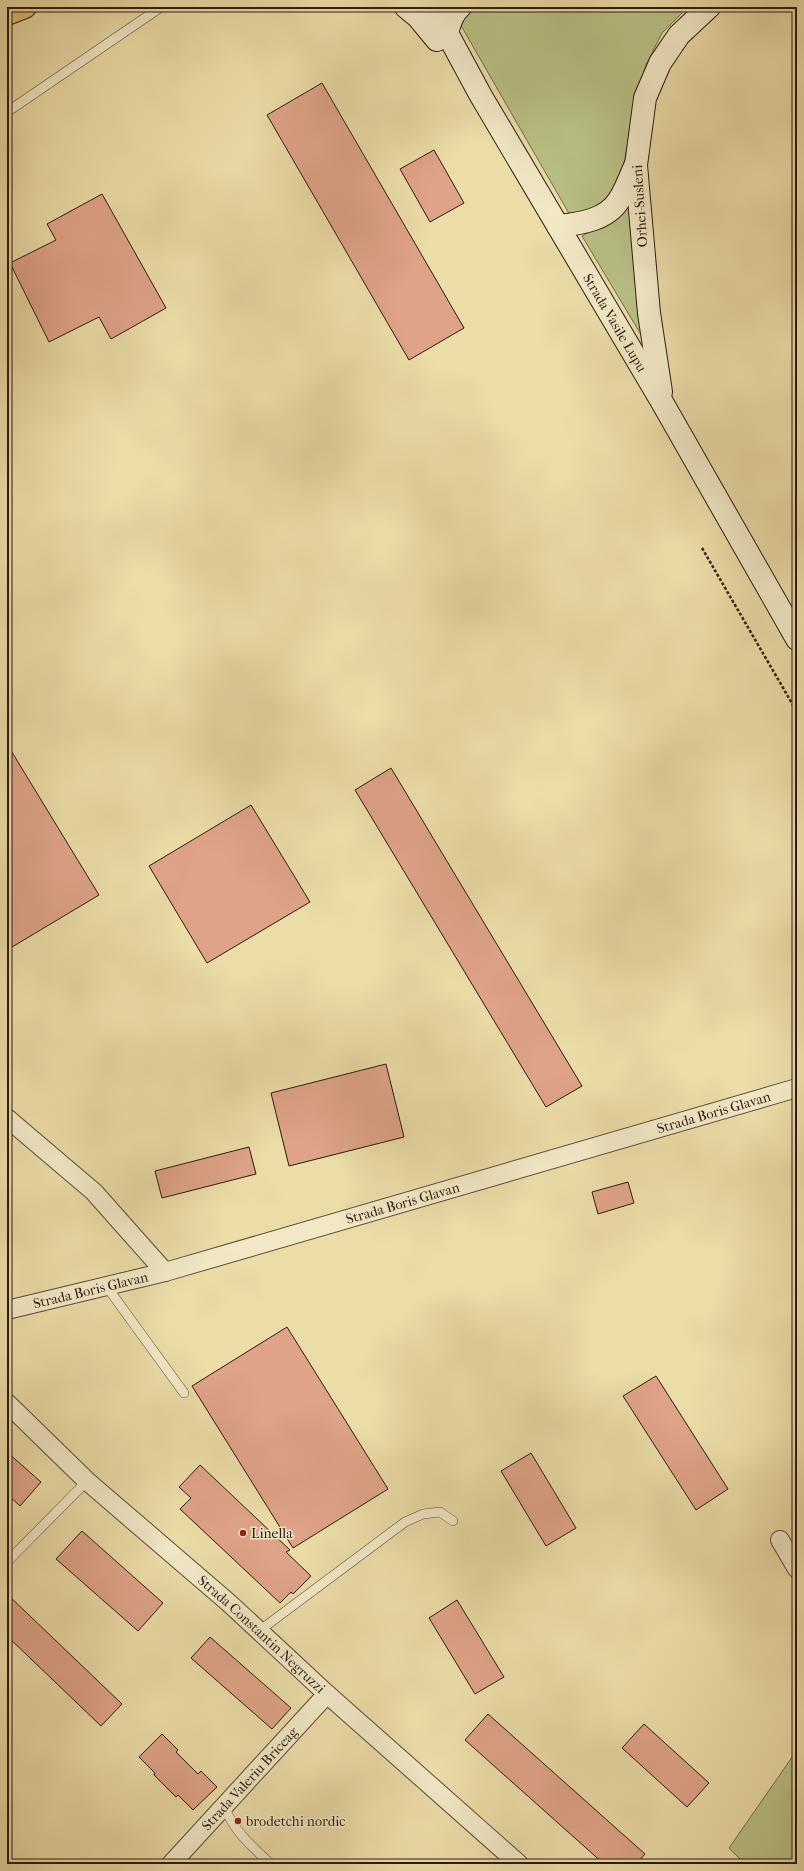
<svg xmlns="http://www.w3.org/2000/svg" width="804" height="1871" font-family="'IM FELL French Canon',serif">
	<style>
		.green { fill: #b9c086; stroke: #726d4c }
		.building { fill: #dfa388; stroke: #2c1a12 }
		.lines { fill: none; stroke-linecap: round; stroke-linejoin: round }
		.service-casing { stroke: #5c4a38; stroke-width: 10 }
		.minor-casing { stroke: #5c4a38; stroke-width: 20 }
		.secondary-casing { stroke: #2c1a12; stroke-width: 24 }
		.primary-casing { stroke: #2c1a12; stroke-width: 24 }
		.path { stroke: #2c1a12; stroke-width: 2.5; stroke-dasharray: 3 2; stroke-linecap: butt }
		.service { stroke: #f2e8c6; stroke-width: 9 }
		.minor { stroke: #f2e8c6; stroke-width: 18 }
		.secondary { stroke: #f2e8c6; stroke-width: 22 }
		.primary { stroke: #e6be74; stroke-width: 22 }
		.poi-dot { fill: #8f2418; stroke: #f2e8c6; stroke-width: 1.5 }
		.labels { text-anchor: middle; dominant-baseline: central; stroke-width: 3; stroke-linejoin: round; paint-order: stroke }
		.street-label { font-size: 14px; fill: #2c1a12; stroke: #f2e8c6 }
		.poi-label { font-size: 14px; fill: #2c1a12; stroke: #f2e8c6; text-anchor: start }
	</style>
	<rect width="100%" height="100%" fill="#ebdca8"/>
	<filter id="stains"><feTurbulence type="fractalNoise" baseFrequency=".005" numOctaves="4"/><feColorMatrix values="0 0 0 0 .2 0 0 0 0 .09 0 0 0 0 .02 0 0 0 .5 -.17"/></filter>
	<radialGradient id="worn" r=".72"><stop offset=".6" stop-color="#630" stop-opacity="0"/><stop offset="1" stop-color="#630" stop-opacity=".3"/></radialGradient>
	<path class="green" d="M472 7H685L682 13 662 33 646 65 635 102 621 181 600 207 571 217 459 22Z
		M631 199 643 338 582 236 605 224Z
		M795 1753H797V1864H745L729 1848Z"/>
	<path class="building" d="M322 83 464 328 409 360 267 115Z
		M434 150 464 203 430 222 400 169Z
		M102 194 166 308 111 339 99 317 49 342 10 263 56 240 47 224Z
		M7 744 99 895 7 950Z
		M391 768 582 1086 546 1107 355 790Z
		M251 805 310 902 207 963 149 866Z
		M386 1064 404 1137 289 1166 271 1093Z
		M249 1147 256 1174 162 1198 155 1171Z
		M628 1182 634 1203 598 1214 592 1192Z
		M287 1327 388 1489 293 1548 192 1386Z
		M656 1376 728 1489 696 1510 623 1396Z
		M7 1452 41 1482 20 1506 7 1494Z
		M531 1453 576 1528 546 1546 501 1471Z
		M200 1465 290 1550 286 1552 311 1576 293 1594 291 1592 280 1603 180 1509 191 1498 179 1487Z
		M82 1531 163 1603 138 1631 56 1559Z
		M7 1594 122 1704 101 1726 7 1636Z
		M457 1600 504 1677 475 1694 429 1618Z
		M210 1637 291 1708 272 1729 191 1658Z
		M488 1714 645 1854 636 1864H604L465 1740Z
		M644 1724 709 1783 687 1807 622 1748Z
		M162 1734 178 1750 176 1752 198 1774 201 1771 217 1787 193 1810 178 1795 176 1797 154 1775 155 1773 139 1757Z"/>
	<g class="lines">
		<g class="service-casing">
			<path id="service" d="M7 112 161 7
				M107 1287 184 1393
				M7 1562 87 1481
				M259 1631 405 1522 423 1514 440 1512 453 1521
				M224 1807C236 1833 250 1845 271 1864"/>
		</g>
		<g class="minor-casing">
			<g id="minor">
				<path d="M7 1118 94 1192 165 1272"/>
				<path id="s1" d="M7 1310 165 1272 797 1088"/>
				<path id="s2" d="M7 1403 87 1481 229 1603 327 1694 519 1864"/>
				<path d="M780 1540 797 1569"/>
				<path id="s3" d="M171 1864 327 1694"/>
			</g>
		</g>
		<g class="secondary-casing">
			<g id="secondary">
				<path d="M406 7 418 17 437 40"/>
				<path id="s4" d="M430 7 447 33 481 96 662 402 797 639"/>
				<path d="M447 33C450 23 452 14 460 7"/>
				<path d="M558 226C579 224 607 220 619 200 626 189 630 177 635 166"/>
				<path d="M661 392 649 313 636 165 645 98 660 63 679 35 709 7"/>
			</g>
		</g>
		<g class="primary-casing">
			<path id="primary" d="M7 14 25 7"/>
		</g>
		<path class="path" d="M702 548 797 712"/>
		<use href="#service" class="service"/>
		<use href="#minor" class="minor"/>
		<use href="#secondary" class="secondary"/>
		<use href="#primary" class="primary"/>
	</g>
	<g class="poi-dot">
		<circle cx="243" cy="1533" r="4"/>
		<circle cx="238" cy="1821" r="4"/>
	</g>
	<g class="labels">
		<g class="street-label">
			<text transform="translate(640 206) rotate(-94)">Orhei-Susleni</text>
			<text stroke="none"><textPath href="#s4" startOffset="366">Strada Vasile Lupu</textPath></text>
			<text stroke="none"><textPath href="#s1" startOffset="734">Strada Boris Glavan</textPath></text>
			<text stroke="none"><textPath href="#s1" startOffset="410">Strada Boris Glavan</textPath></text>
			<text stroke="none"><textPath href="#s1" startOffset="86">Strada Boris Glavan</textPath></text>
			<text stroke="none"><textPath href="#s2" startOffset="344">Strada Constantin Negruzzi</textPath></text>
			<text stroke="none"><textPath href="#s3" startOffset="116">Strada Valeriu Briceag</textPath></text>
		</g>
		<g class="poi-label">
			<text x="251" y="1533">Linella</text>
			<text x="246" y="1821">brodetchi nordic</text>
		</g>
	</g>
	<rect width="804" height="1871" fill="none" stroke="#ebdca8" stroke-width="24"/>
	<rect x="8" y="8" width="788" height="1855" fill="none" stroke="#2c1a12" stroke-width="2"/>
	<rect x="12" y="12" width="780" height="1847" fill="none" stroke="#2c1a12"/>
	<rect width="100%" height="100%" filter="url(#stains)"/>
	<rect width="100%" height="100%" fill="url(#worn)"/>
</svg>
